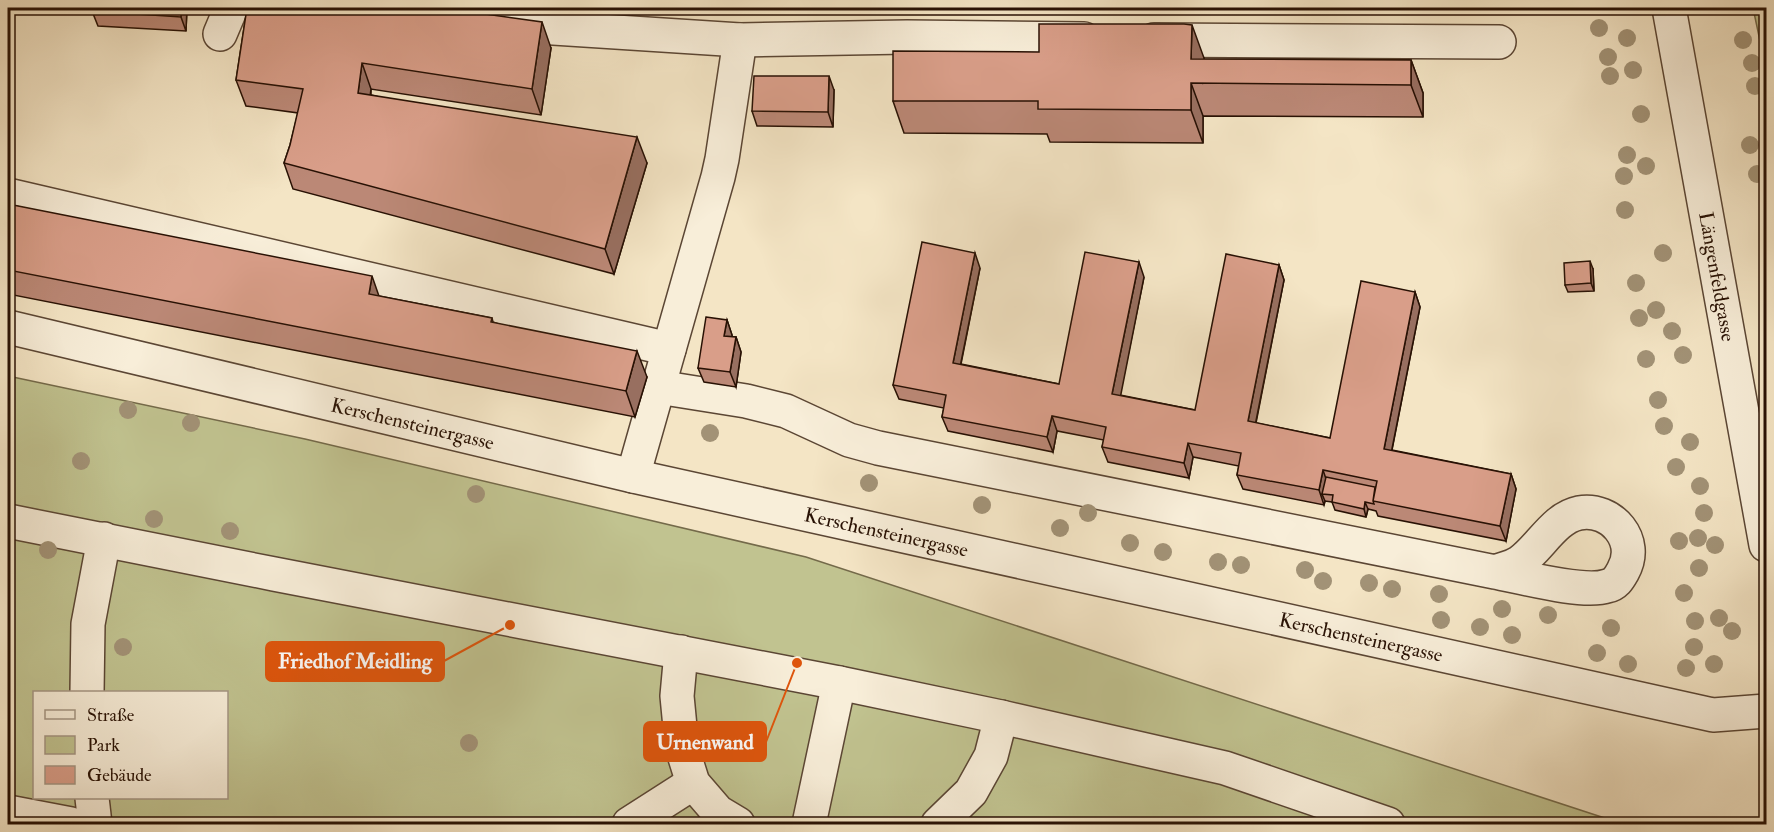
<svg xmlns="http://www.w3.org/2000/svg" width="1774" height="832" font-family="'IM FELL Double Pica',serif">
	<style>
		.green { fill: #c1c390; stroke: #746a4a; stroke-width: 1.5; fill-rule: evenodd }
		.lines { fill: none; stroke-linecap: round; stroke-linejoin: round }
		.minor-casing { stroke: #5b4634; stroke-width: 36 }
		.minor { stroke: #f8eed9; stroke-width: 33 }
		.tree { fill: #a29276 }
		.wall { fill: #bb8876; stroke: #281104; stroke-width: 1.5 }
		.shaded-wall { fill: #986f60; stroke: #281104; stroke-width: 1.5 }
		.building { fill: #d99e89; stroke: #281104; stroke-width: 1.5 }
		.labels { text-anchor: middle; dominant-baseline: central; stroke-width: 4.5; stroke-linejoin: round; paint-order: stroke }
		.street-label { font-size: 20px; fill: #281104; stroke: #f8eed9 }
		.leader { fill: none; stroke: #de550c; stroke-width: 2 }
		.callout-dot { fill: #de550c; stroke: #f8eed9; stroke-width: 2 }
		.callout { fill: #de550c; stroke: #de550c; stroke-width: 2 }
		.callout-label { font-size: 21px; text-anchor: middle; font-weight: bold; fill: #fff }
	</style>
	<rect width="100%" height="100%" fill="#f4e5c5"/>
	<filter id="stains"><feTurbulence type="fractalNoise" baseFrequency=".00333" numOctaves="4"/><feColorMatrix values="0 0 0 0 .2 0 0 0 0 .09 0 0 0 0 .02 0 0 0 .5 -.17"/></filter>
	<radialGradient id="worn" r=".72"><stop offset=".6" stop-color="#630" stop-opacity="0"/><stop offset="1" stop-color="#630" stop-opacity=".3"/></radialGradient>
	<path class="green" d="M1753 8H1766V69Z
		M8 376 305 439 806 557 1623 824H8ZM34 692H226V798H34Z"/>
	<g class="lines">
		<g class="minor-casing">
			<g id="minor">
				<path d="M410 8 538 27 740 40 907 37 1084 39"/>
				<path id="s1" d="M1669 8 1766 545"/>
				<path d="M220 34 231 8"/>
				<path d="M1154 40 1499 42"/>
				<path d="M8 195 669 349"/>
				<path id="s2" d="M8 327 633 476 1713 715 1766 711"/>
				<path d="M658 387 746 401 786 411 849 440 878 448 1495 572C1521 577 1584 594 1607 586 1616 584 1619 578 1623 571 1640 541 1612 507 1579 513 1554 518 1540 548 1520 562 1513 567 1503 569 1495 572"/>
				<path d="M633 476 718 177 722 159 740 40"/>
				<path d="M8 521 274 574 839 683 1001 717 1225 768 1388 824"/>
				<path d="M681 652 677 696 682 748 693 783 718 812 738 824"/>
				<path d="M87 692 88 624 104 539"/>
				<path d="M92 798 95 824"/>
				<path d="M8 812 71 824"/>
				<path d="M629 824 693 783"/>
				<path d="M809 824 839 683"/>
				<path d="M938 824 971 792 991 756 1001 717"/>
			</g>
		</g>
		<use href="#minor" class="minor"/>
	</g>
	<g class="tree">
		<circle cx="1599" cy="28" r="9"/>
		<circle cx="1627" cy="38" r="9"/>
		<circle cx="1743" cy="40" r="9"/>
		<circle cx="1608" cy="57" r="9"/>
		<circle cx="1752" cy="63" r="9"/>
		<circle cx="1633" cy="70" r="9"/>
		<circle cx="1610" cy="76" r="9"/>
		<circle cx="1755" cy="86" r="9"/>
		<circle cx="1641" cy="114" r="9"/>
		<circle cx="1750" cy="145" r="9"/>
		<circle cx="1627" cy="155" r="9"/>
		<circle cx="1646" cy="166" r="9"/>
		<circle cx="1757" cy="174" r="9"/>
		<circle cx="1624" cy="176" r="9"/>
		<circle cx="1625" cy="210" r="9"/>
		<circle cx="1663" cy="253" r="9"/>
		<circle cx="1636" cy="283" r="9"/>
		<circle cx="1656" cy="310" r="9"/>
		<circle cx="1639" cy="318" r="9"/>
		<circle cx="1672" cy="331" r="9"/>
		<circle cx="1683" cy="355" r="9"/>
		<circle cx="1646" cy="359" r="9"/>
		<circle cx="1658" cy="400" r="9"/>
		<circle cx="128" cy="410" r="9"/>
		<circle cx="191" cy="423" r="9"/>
		<circle cx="1664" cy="426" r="9"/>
		<circle cx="710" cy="433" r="9"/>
		<circle cx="1690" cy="442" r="9"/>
		<circle cx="81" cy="461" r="9"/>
		<circle cx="1676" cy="467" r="9"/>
		<circle cx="869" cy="483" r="9"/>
		<circle cx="1700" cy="486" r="9"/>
		<circle cx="476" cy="494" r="9"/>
		<circle cx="982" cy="505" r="9"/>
		<circle cx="1088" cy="513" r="9"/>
		<circle cx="1704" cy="513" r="9"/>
		<circle cx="154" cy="519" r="9"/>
		<circle cx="1060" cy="528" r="9"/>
		<circle cx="230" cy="531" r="9"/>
		<circle cx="1698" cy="538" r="9"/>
		<circle cx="1679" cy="541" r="9"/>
		<circle cx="1130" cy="543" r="9"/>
		<circle cx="1715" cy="545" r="9"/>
		<circle cx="48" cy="550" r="9"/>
		<circle cx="1163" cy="552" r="9"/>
		<circle cx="1218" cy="562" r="9"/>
		<circle cx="1241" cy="565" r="9"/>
		<circle cx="1699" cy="568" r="9"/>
		<circle cx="1305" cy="570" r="9"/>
		<circle cx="1323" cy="581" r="9"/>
		<circle cx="1369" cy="583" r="9"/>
		<circle cx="1392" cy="589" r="9"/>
		<circle cx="1684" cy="593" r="9"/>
		<circle cx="1439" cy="594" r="9"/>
		<circle cx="1502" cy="609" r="9"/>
		<circle cx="1548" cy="615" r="9"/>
		<circle cx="1719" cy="618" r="9"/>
		<circle cx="1441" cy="620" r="9"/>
		<circle cx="1695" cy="621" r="9"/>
		<circle cx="1480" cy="627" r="9"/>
		<circle cx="1611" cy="628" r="9"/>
		<circle cx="1732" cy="631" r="9"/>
		<circle cx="1512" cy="635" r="9"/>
		<circle cx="123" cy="647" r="9"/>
		<circle cx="1694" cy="647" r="9"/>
		<circle cx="1597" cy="653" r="9"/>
		<circle cx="1628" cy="664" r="9"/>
		<circle cx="1714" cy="664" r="9"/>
		<circle cx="1686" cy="668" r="9"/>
		<circle cx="469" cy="743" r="9"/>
	</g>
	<path class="wall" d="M92 8H187L186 31 98 26 92 11Z
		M247 8 551 48 541 115 371 89V95L647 163 614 274 293 189 284 163 290 145 298 113 246 106 236 80Z
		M1204 58V59L1411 60 1423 93V117L1203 116V143L1050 142 1047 134 904 133 893 101Z
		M834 90 833 127 757 126 752 111Z
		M8 204 379 296 492 318 493 322 647 377 635 417 8 294Z
		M1279 265 1284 280 1256 423 1330 438 1415 292 1420 307 1392 450 1511 474 1516 489 1506 541 1378 516 1376 511 1368 509 1366 517 1335 510 1332 502 1325 501 1324 505 1243 489 1237 475 1239 466 1193 457 1189 478 1108 462 1102 447 1104 440 1057 431 1053 452 948 431 942 417 944 408 899 399 893 385 980 268 961 364 1059 384 1144 277 1120 395 1195 410Z
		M1593 269 1594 291 1568 292 1565 285Z
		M727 320 732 335V337H736L741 352 736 387 704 382 698 368Z"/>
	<path class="shaded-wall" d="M181 8H187L186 31 181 17Z
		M542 22 551 48 541 115 532 89Z
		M1192 25 1204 58 1203 84 1191 59Z
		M1411 60 1423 93V117L1411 85Z
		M362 63 371 89 367 118 358 93Z
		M829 76 834 90 833 127 828 112Z
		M1191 83 1203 116V143L1191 110Z
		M637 137 647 163 614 274 605 249Z
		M975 253 980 268 958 377 953 363Z
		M1590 261 1593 269 1594 291 1591 283Z
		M1139 262 1144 277 1118 409 1112 394Z
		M1279 265 1284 280 1253 436 1248 421Z
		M372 276 381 302 369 294Z
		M1415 292 1420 307 1389 464 1384 449Z
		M727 320 732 335 730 351 724 336Z
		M736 337 741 352 736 387 730 372Z
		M637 351 647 377 635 417 626 391Z
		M1052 416 1057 431 1053 452 1047 437Z
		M1188 443 1193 457 1189 478 1184 463Z
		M1323 470 1328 485 1322 494 1325 501 1324 505 1319 490Z
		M1511 474 1516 489 1506 541 1500 526Z
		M1365 502 1368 509 1366 517 1364 509Z"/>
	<path class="building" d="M92 8H181V17L92 11Z
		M247 8H443L542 22 532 89 362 63 358 93 637 137 605 249 284 163 290 145 303 89 236 80Z
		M1039 24H1184L1192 25 1191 59 1411 60V85L1191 83V110L1038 109V101H893V51L1039 52Z
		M754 76H829L828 112 752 111Z
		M8 204 372 276 369 294 492 318 491 322 637 351 626 391 8 270Z
		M922 242 975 253 953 363 1059 384 1085 252 1139 262 1112 394 1195 410 1226 254 1279 265 1248 421 1330 438 1361 281 1415 292 1384 449 1511 474 1500 526 1373 501 1377 481 1323 470 1319 490 1237 475 1241 453 1188 443 1184 463 1102 447 1106 427 1052 416 1047 437 942 417 946 395 893 385Z
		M1590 261 1591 283 1565 285 1564 263Z
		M706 317 727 320 724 336 736 337 730 372 698 368Z
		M1326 477 1375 487 1373 501 1374 504 1365 502 1364 509 1332 502 1333 495 1322 494Z"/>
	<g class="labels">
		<g class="street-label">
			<text stroke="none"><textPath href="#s1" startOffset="273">Längenfeldgasse</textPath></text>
			<text stroke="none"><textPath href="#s2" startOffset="416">Kerschensteinergasse</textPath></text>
			<text stroke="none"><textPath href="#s2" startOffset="902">Kerschensteinergasse</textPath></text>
			<text stroke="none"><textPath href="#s2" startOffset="1388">Kerschensteinergasse</textPath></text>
		</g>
	</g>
	<path class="leader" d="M510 625L444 661M797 663L766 742"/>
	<g class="callout-dot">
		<circle cx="510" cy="625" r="6"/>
		<circle cx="797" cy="663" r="6"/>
	</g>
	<g class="callout">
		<rect x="266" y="642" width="178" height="39" rx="6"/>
		<rect x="644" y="722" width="122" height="39" rx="6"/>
	</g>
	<g class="callout-label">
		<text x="355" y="668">Friedhof Meidling</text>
		<text x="705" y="749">Urnenwand</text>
	</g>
	<rect width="1774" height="832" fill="none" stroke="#f4e5c5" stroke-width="30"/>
	<rect x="9" y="9" width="1756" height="814" fill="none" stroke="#281104" stroke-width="3"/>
	<rect x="15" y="15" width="1744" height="802" fill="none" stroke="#281104" stroke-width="1.5"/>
	<rect x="33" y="691" width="195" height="108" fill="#f8eed9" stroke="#a59684" stroke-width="1.5"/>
	<rect x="45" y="710" width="30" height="9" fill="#f8eed9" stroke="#a59684" stroke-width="1.5"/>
	<text x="87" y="721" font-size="18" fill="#281104">Straße</text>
	<rect x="45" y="736" width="30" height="18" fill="#c1c390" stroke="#a59684" stroke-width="1.5"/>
	<text x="87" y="751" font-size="18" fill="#281104">Park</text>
	<rect x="45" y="766" width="30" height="18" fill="#d99e89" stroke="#a59684" stroke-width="1.5"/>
	<text x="87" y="781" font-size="18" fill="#281104">Gebäude</text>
	<rect width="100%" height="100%" filter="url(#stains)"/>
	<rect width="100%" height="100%" fill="url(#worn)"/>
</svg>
